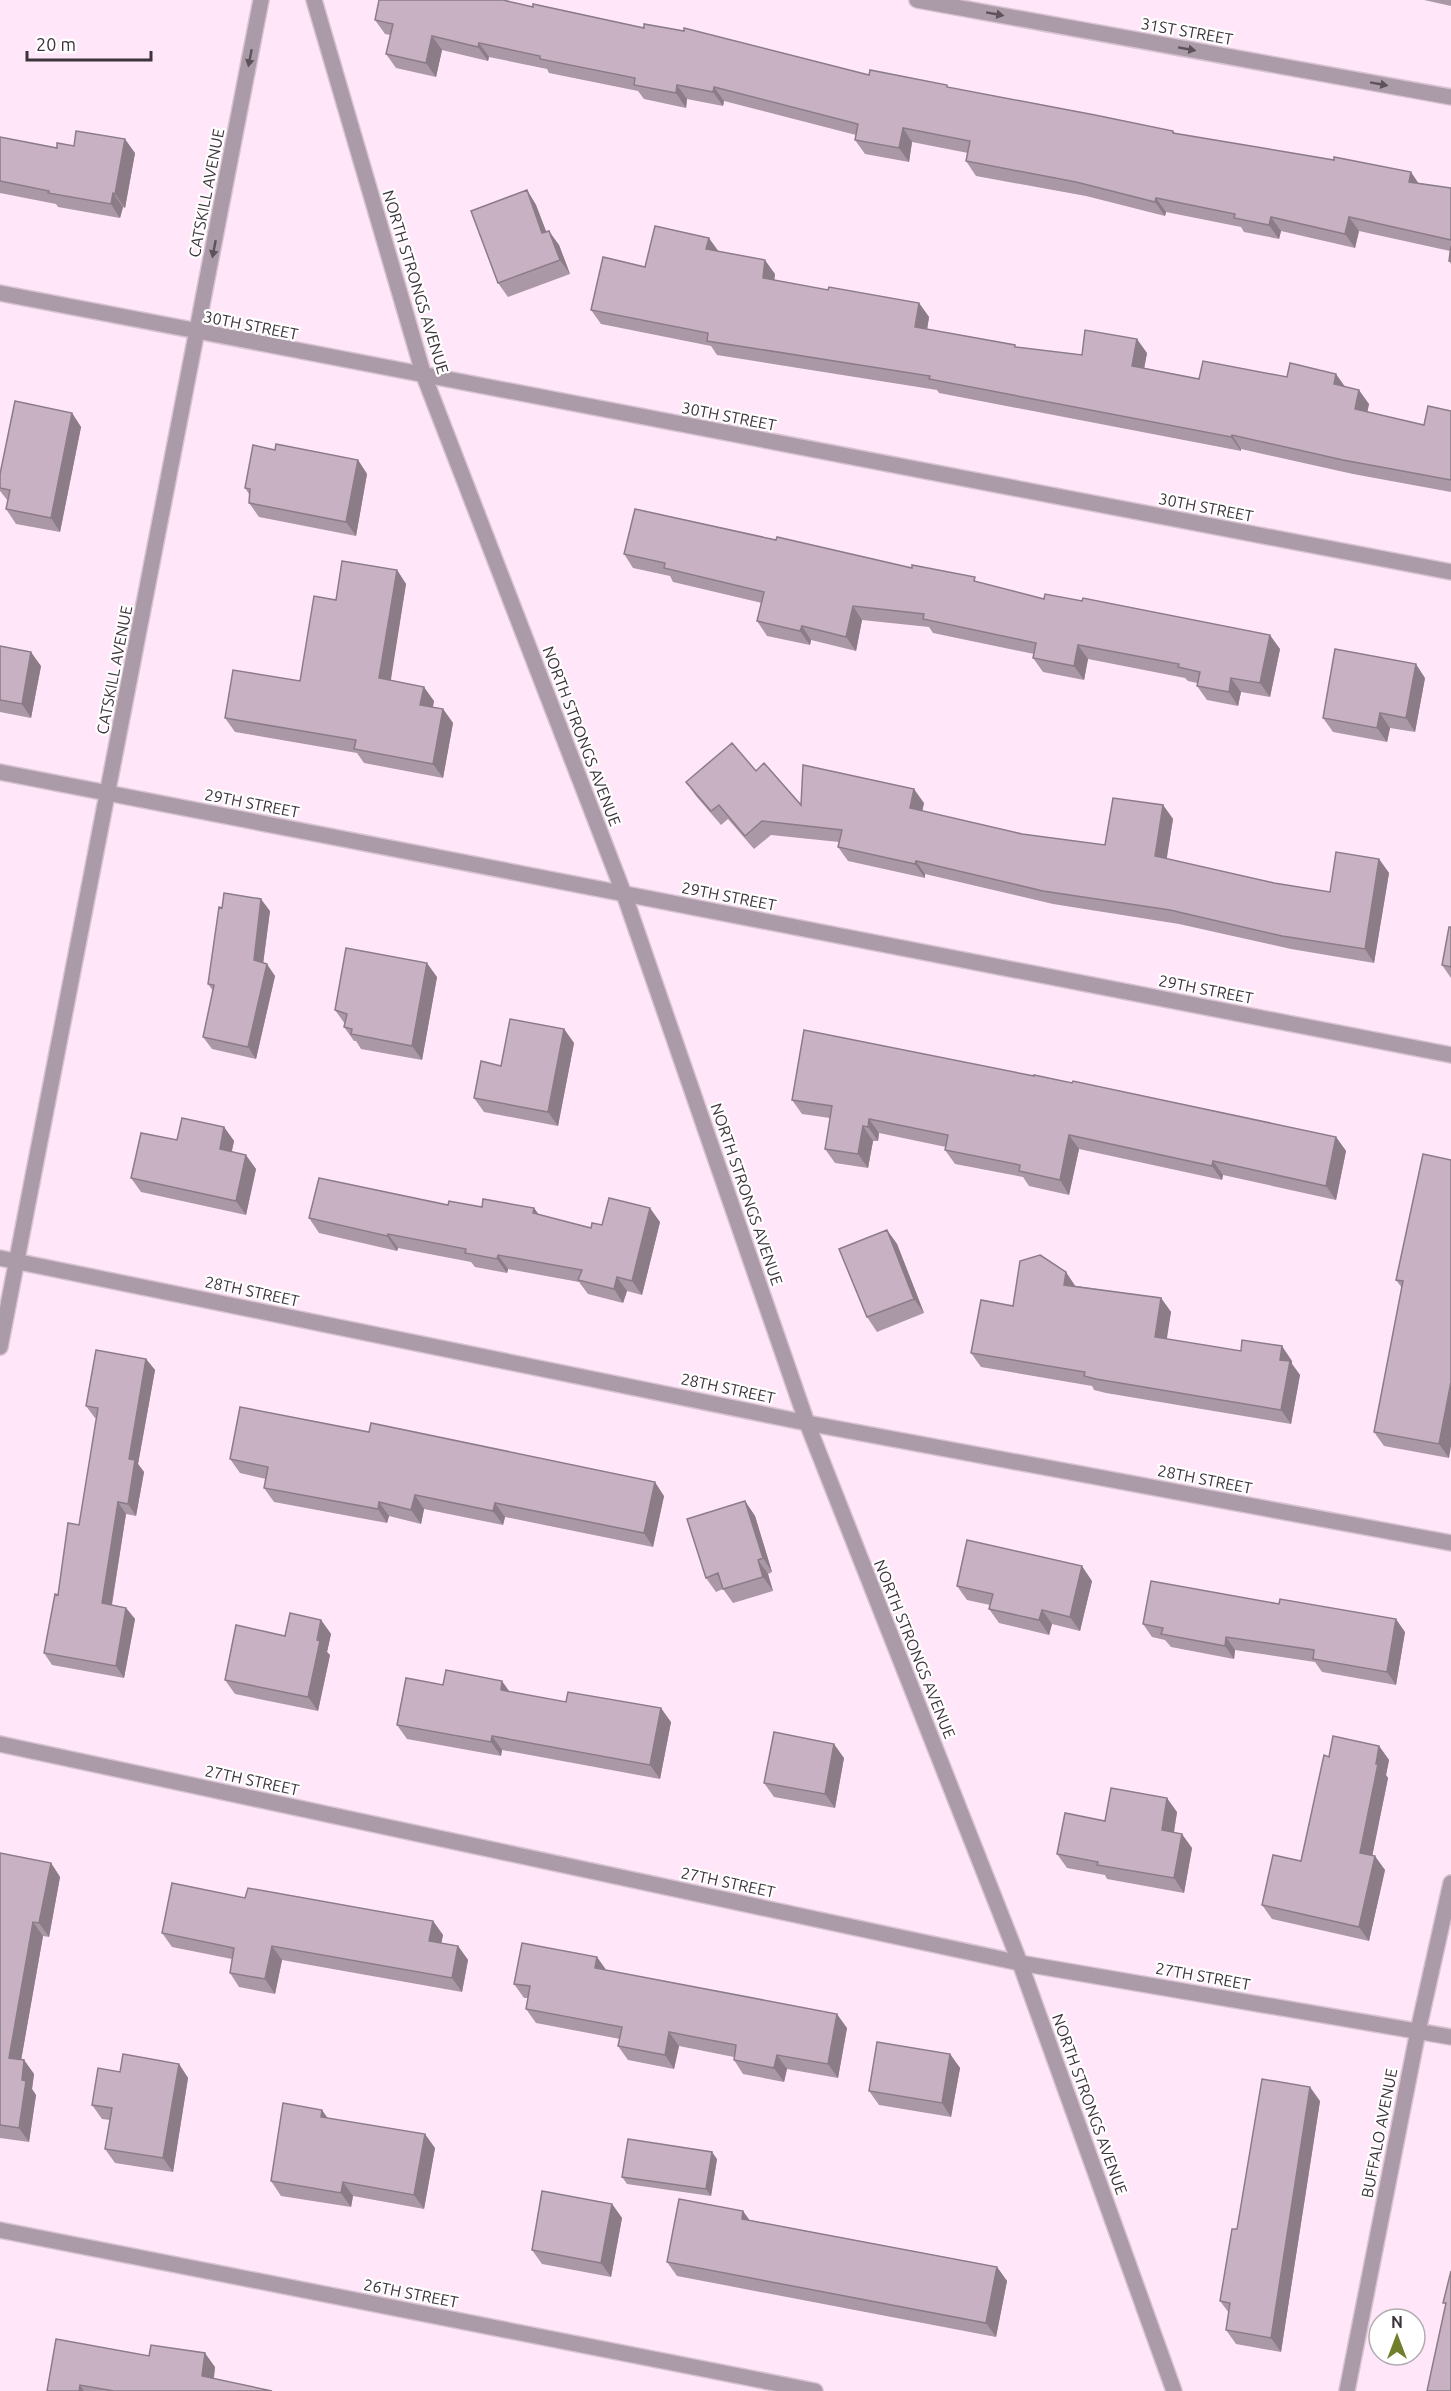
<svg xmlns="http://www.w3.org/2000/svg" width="1451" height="2391" font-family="Ubuntu,sans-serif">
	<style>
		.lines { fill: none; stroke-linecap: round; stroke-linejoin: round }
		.minor-casing { stroke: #d8c3d3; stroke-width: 18 }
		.tertiary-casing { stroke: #d8c3d3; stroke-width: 18 }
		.minor { stroke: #ab9aa7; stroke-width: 15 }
		.tertiary { stroke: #ab9aa7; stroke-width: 15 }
		.wall { fill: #ab98a7 }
		.shaded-wall { fill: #8b7c88 }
		.building { fill: #c7b1c2; stroke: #8b7c88; stroke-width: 1.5 }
		.oneway { fill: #5e525b }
		.labels { text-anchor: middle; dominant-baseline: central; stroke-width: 4.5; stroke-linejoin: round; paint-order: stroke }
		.street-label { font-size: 16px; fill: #3d333b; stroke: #fff }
	</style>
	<rect width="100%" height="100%" fill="#ffe7f9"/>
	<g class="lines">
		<g class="minor-casing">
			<path id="minor" d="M917 0 1451 97
				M0 293 1451 572
				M0 772 1451 1055
				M0 1258 807 1423 1451 1543
				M0 1347 261 0
				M0 1744 1020 1963 1451 2037
				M0 2230 815 2391
				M1347 2391 1418 2031 1451 1883"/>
		</g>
		<g class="tertiary-casing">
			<path id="tertiary" d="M314 0 424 376 624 894 807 1423 1020 1963 1174 2391"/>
		</g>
		<use href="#minor" class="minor"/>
		<use href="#tertiary" class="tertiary"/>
	</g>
	<path class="wall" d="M1424 0H1451V6Z
		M533 7 644 28 869 75 950 88 1173 131 1175 133 1418 183 1451 188V264L1449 261 1450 251 1359 231 1355 248 1281 231 1279 239 1244 232 1241 227 1166 212 1165 216 1086 196 976 176 966 161 968 153 912 142 909 162 865 154 855 140 856 135 724 101 723 106 687 99 686 108 644 99 638 91 549 73 547 69 489 57 488 61 442 50 436 77 396 68 386 54 390 35 385 34 375 20Z
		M0 137 57 148 74 146 135 153 125 208 123 207 120 218 58 207 56 204 0 193Z
		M527 190 536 205 546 231 559 245 570 274 508 297 498 283Z
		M718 251 775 274 774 280 828 290 919 303 929 317 927 330 1016 347 1082 355 1147 353 1144 368 1199 379 1287 377 1345 386 1369 404 1367 412 1424 425 1451 411V492L1353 474 1241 449V451L939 393 937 390 717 355 711 346 601 324 591 310 645 267Z
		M72 413 81 427 60 532 16 524 6 509 8 501 0 491V474Z
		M275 450 358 460 367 474 356 536 259 517 249 503V494L245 488Z
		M776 540 978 582 1044 599 1280 649 1270 697 1241 692 1238 706 1207 700 1197 686V683L1188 681 1185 678 1088 659 1084 680 1043 672 1033 658 1034 654 933 633 929 627 862 620 856 651 811 640 810 645 767 636 757 621 762 603 673 582 670 576 633 568 624 554Z
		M397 570 406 584 390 681 434 701 433 707 443 709 453 723 443 778 364 763 357 753 235 732 225 718 300 681 336 600Z
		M0 646 41 666 31 718 0 712Z
		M1425 678 1415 732 1390 728 1387 742 1333 732 1323 718Z
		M756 771 801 805 924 803 922 811 1022 834 1105 845 1163 805 1173 819 1166 859 1274 883 1330 892 1379 859 1389 873 1374 963 1291 949 1179 924 1053 904 925 874V878L848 861 838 847 839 842 771 835 754 849 728 819 721 825 696 796 686 782Z
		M270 911 263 963 275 976 256 1059 212 1049 203 1037 213 991 208 984Z
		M1442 965 1451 967V978Z
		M437 977 422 1060 361 1049 356 1041H354L344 1027 345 1024 335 1010Z
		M564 1029 574 1043 558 1126 484 1112 474 1098 501 1066Z
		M1034 1076 1072 1083 1336 1137 1346 1151 1336 1200 1223 1175 1222 1180 1079 1149 1069 1195 1029 1186 1023 1177 955 1164 945 1150 946 1147 879 1133 878 1141H873L868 1168 835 1163 825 1149 830 1118 802 1114 792 1100Z
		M224 1127 234 1141 232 1151 256 1169 246 1215 141 1192 131 1178 177 1140Z
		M1423 1154 1449 1458 1384 1446 1374 1432 1402 1288 1396 1280Z
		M448 1205 534 1208 539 1215 591 1228 602 1225 660 1222 642 1295 627 1291 623 1303 588 1294 579 1282 508 1269 507 1273 475 1267 471 1262 398 1248 397 1251 319 1233 309 1218Z
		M887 1230 897 1244 924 1313 877 1332 867 1317Z
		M1076 1286 1161 1298 1171 1312 1166 1339 1292 1361V1364L1300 1375 1291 1424 1106 1393 1094 1390 1092 1386 981 1367 971 1353 1013 1306Z
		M146 1359 155 1370 138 1464 144 1472 136 1516 126 1514 112 1605 126 1608 135 1619 124 1678 52 1665 44 1653 58 1595 79 1525 97 1418H95L86 1406Z
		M230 1459 664 1496 653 1547 505 1517 503 1525 424 1509 421 1524 389 1516 387 1523 274 1502 264 1488 266 1479 240 1473Z
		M745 1501 755 1516 772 1572 768 1574 773 1591 733 1603 723 1589 716 1592 706 1578Z
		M1092 1581 1080 1631 1052 1624 1049 1635 999 1623 989 1609 990 1605 967 1600 957 1586Z
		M321 1620 331 1634 327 1652 330 1655 318 1711 235 1694 225 1680 285 1636Z
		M1143 1624 1405 1632 1396 1685 1322 1672 1315 1662 1235 1650 1234 1659 1171 1647 1165 1640 1152 1637Z
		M443 1685 510 1692 671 1722 660 1779 502 1750 501 1756 407 1739 397 1725Z
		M1379 1746 1389 1760 1386 1775 1388 1778 1372 1856 1385 1870 1369 1941 1272 1919 1262 1905 1301 1861 1329 1757Z
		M844 1758 835 1808 774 1797 764 1783Z
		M1177 1812 1174 1832 1192 1848 1184 1893 1107 1879 1105 1875 1067 1868 1057 1854 1105 1821Z
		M0 1853 51 1863 60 1877 49 1937 43 1936 21 2060H24L34 2074 32 2089 36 2095 29 2142 0 2138Z
		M245 1898 433 1921 443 1935 441 1943 458 1946 468 1960 462 1992 282 1960 275 1994 239 1987 230 1973 232 1959 172 1947 162 1933Z
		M606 1970 847 2028 838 2078 787 2069 784 2082 743 2074 734 2060V2057L679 2046 674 2069 628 2060 618 2046 620 2039 536 2023 526 2009 528 1998H524L514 1984Z
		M950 2054 960 2068 951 2117 879 2105 869 2091Z
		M179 2064 188 2078 173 2172 115 2163 105 2149 110 2120 102 2119 92 2105 120 2072Z
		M1320 2101 1281 2352 1236 2344 1226 2330 1229 2313 1220 2301 1237 2229Z
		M328 2118 435 2148 424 2209 353 2196 351 2207 281 2196 271 2181Z
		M717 2159 711 2196 627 2184 622 2177Z
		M612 2204 622 2218 611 2277 542 2264 532 2250Z
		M743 2211 749 2220 997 2267 1007 2281 996 2337 677 2276 667 2262Z
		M149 2356 215 2367 214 2379 272 2391H47Z"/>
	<path class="shaded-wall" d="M432 36 442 50 436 77 426 63Z
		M479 43 489 57 488 61 478 47Z
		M677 85 687 99 686 108 676 93Z
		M714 87 724 101 723 106 713 92Z
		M903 128 912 142 909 162 899 148Z
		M125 139 135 153 125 208 115 194Z
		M1411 172 1421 187 1409 182Z
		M527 190 536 205 552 247 542 233Z
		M113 193 123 207 120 218 111 204Z
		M1156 198 1166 212 1165 216 1155 202Z
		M1271 217 1281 231 1279 239 1269 225Z
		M1349 217 1359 231 1355 248 1345 234Z
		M549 231 559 245 570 274 560 260Z
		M709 238 719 252 706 249Z
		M765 260 775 274 773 292 763 278Z
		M919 303 929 317 925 342 915 327Z
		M1137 339 1147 353 1142 380 1132 366Z
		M1336 374 1346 388 1334 384Z
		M1359 390 1369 404 1365 423 1355 409Z
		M72 413 81 427 60 532 51 518Z
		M1232 435 1241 449V451L1231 437Z
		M358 460 367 474 356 536 346 522Z
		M397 570 406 584 389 692 379 678Z
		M853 606 862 620 856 651 846 637Z
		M802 626 811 640 810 645 800 631Z
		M1270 635 1280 649 1270 697 1260 683Z
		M1078 645 1088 659 1084 680 1074 666Z
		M31 652 41 666 31 718 22 704Z
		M1416 664 1425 678 1415 732 1406 718Z
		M1231 678 1241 692 1238 706 1229 692Z
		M424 687 434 701 430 719 420 705Z
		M443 709 453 723 443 778 433 764Z
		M1380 713 1390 728 1387 742 1377 728Z
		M914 789 924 803 920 822 910 808Z
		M1163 805 1173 819 1165 870 1155 856Z
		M1379 859 1389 873 1374 963 1365 949Z
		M916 861 925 874V878L915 864Z
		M261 899 270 911 262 972 254 960Z
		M427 963 437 977 422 1060 412 1046Z
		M267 964 275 976 256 1059 248 1047Z
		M564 1029 574 1043 558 1126 548 1112Z
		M869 1119 879 1133 878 1141 868 1127Z
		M863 1126 873 1141 868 1168 858 1154Z
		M224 1127 234 1141 229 1163 220 1149Z
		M1069 1135 1079 1149 1069 1195 1060 1180Z
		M1336 1137 1346 1151 1336 1200 1326 1186Z
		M246 1155 256 1169 246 1215 236 1201Z
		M1213 1161 1223 1175 1222 1180 1212 1166Z
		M534 1208 544 1222 533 1213Z
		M650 1208 660 1222 642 1295 632 1281Z
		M887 1230 897 1244 924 1313 914 1299Z
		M388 1234 398 1248 397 1251 387 1236Z
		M498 1255 508 1269 507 1273 497 1259Z
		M1066 1272 1076 1287 1064 1285Z
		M617 1277 627 1291 623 1303 614 1289Z
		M1161 1298 1171 1312 1165 1351 1155 1337Z
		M1282 1346 1292 1361V1364L1300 1375 1291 1424 1281 1410 1280 1360Z
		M146 1359 155 1370 138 1464 144 1472 136 1516 128 1504 129 1459Z
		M1451 1382V1446L1449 1458 1439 1444Z
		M655 1482 664 1496 653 1547 644 1533Z
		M415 1495 424 1509 421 1524 411 1510Z
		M745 1501 755 1516 772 1572 763 1558Z
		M118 1502 126 1514 110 1615 102 1603Z
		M379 1502 389 1516 387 1523 378 1509Z
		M495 1503 505 1517 503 1525 493 1511Z
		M758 1560 768 1574 773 1591 763 1577Z
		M1082 1566 1092 1581 1080 1631 1070 1617Z
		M126 1608 135 1619 124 1678 116 1666Z
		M1042 1610 1052 1624 1049 1635 1039 1620Z
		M1396 1619 1405 1632 1396 1685 1387 1672Z
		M321 1620 331 1634 327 1652 330 1655 318 1711 308 1697Z
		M1226 1637 1235 1650 1234 1659 1225 1646Z
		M502 1681 512 1695 501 1690Z
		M661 1708 671 1722 660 1779 650 1765Z
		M492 1736 502 1750 501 1756 491 1742Z
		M834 1744 844 1758 835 1808 825 1794Z
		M1379 1746 1389 1760 1386 1775 1388 1778 1370 1867 1360 1853Z
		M1167 1798 1177 1812 1172 1844 1162 1830Z
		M1182 1834 1192 1848 1184 1893 1174 1878Z
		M1375 1856 1385 1870 1369 1941 1359 1927Z
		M51 1863 60 1877 49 1937 39 1923Z
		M433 1921 443 1935 439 1955 429 1941Z
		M33 1922 43 1936 19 2072 9 2058Z
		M272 1946 282 1960 275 1994 265 1979Z
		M458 1946 468 1960 462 1992 452 1978Z
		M597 1957 607 1971 595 1968Z
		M837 2014 847 2028 838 2078 828 2064Z
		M669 2032 679 2046 674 2069 665 2055Z
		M950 2054 960 2068 951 2117 942 2103Z
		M777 2055 787 2069 784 2082 774 2068Z
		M24 2060 34 2074 32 2089 36 2095 29 2142 19 2128 22 2080Z
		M179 2064 188 2078 173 2172 163 2158Z
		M1310 2087 1320 2101 1281 2352 1271 2338Z
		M322 2110 332 2124 321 2117Z
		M425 2134 435 2148 424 2209 414 2195Z
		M712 2152 717 2159 711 2196 706 2189Z
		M343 2182 353 2196 351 2207 341 2193Z
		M612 2204 622 2218 611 2277 601 2263Z
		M743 2211 753 2225 742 2219Z
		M997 2267 1007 2281 996 2337 986 2323Z
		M205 2353 215 2367 212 2390 202 2376Z
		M80 2385 84 2391H79Z"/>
	<path class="building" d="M379 0H503L533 7V4L644 28V24L684 31V28L869 75 870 70 947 85V87L1095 115 1173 131V133L1334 160V157L1411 172 1409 182 1451 188V240L1349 217 1345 234 1271 217 1269 225 1234 218 1235 214 1156 198 1155 202 1076 182 966 161 970 141 903 128 899 148 855 140 858 124 714 87 713 92 677 85 676 93 634 85 635 78 540 59V56L479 43 478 47 432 36 426 63 386 54 393 24 375 20Z
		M76 131 125 139 115 194 113 193 111 204 48 193 49 191 0 181V137L57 148V143L74 146Z
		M527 190 542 233 549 231 560 260 498 283 471 211Z
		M655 226 709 238 706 249 765 260 763 278 828 290 829 287 919 303 915 327 1015 345V347L1082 355 1085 330 1137 339 1132 366 1199 379 1203 361 1287 377 1290 363 1336 374 1334 384 1359 390 1355 409 1424 425 1428 406 1451 411V480L1343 460 1232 435 1231 437 929 379 930 376 707 341 708 333 591 310 603 257 645 267Z
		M1451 246V261H1449Z
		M15 401 72 413 51 518 6 509 10 490 0 488V474Z
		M276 444 358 460 346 522 249 503 250 489 245 488 253 445 275 450Z
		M635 509 776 540 777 537 912 568V565L975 577 974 581 1044 599 1045 594 1082 601 1083 598 1270 635 1260 683 1231 678 1229 692 1197 686 1200 672 1178 667 1179 664 1078 645 1074 666 1033 658 1036 643 923 619 924 614 853 606 846 637 802 626 800 631 757 621 764 592 664 568 665 563 624 554Z
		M342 561 397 570 379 678 424 687 420 705 443 709 433 764 354 749 356 740 225 718 233 670 300 681 314 596 336 600Z
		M0 646 31 652 22 704 0 700Z
		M1335 649 1416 664 1406 718 1380 713 1377 728 1323 718Z
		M732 743 756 771 764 763 801 805 803 765 914 789 910 808 1022 834 1105 845 1113 798 1163 805 1155 856 1274 883 1330 892 1336 852 1379 859 1365 949 1282 936 1170 910 1043 891 916 861 915 864 838 847 842 830 762 821 745 836 719 805 711 811 686 782Z
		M224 893 261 899 254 960 267 964 248 1047 203 1037 214 985 208 984 219 907 222 908Z
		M1449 927H1451V967L1442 965Z
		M346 948 427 963 412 1046 351 1034 352 1029 344 1027 347 1014 335 1010Z
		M510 1019 564 1029 548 1112 474 1098 481 1061 501 1066Z
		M804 1030 1034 1076V1075L1072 1083 1073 1081 1336 1137 1326 1186 1213 1161 1212 1166 1069 1135 1060 1180 1019 1171 1020 1165 945 1150 948 1135 869 1119 868 1127 863 1126 858 1154 825 1149 832 1106 792 1100Z
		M182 1118 224 1127 220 1149 246 1155 236 1201 131 1178 141 1133 177 1140Z
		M1423 1154 1451 1160V1382L1439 1444 1374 1432 1403 1281 1396 1280Z
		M319 1178 448 1205 449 1201 482 1207 483 1199 534 1208 533 1213 591 1228 592 1223 602 1225 609 1198 650 1208 632 1281 617 1277 614 1289 578 1280 582 1270 498 1255 497 1259 465 1253 466 1249 388 1234 387 1236 309 1218Z
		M887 1230 914 1299 867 1317 839 1249Z
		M1040 1255 1066 1272 1064 1285 1161 1298 1155 1337 1241 1351 1242 1340 1282 1346 1280 1360 1290 1361 1281 1410 1096 1379 1084 1376 1085 1372 971 1353 981 1300 1013 1306 1020 1261Z
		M96 1350 146 1359 129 1459 135 1460 128 1504 118 1502 102 1603 126 1608 116 1666 44 1653 55 1594 58 1595 68 1523 79 1525 98 1408 86 1406Z
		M240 1407 369 1432 371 1423 655 1482 644 1533 495 1503 493 1511 415 1495 411 1510 379 1502 378 1509 264 1488 268 1467 230 1459Z
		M745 1501 763 1558 758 1560 763 1577 723 1589 718 1573 706 1578 687 1519Z
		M967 1540 1082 1566 1070 1617 1042 1610 1039 1620 989 1609 993 1594 957 1586Z
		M1151 1581 1279 1604 1280 1599 1396 1619 1387 1672 1313 1659 1314 1650 1226 1637 1225 1646 1161 1634 1163 1628 1143 1624Z
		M290 1613 321 1620 317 1640 320 1641 308 1697 225 1680 236 1625 285 1636Z
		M446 1670 502 1681 501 1690 566 1702 568 1692 661 1708 650 1765 492 1736 491 1742 397 1725 406 1678 443 1685Z
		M774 1732 834 1744 825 1794 764 1783Z
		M1333 1736 1379 1746 1376 1764H1378L1360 1853 1375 1856 1359 1927 1262 1905 1273 1855 1301 1861 1324 1755 1329 1757Z
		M1111 1788 1167 1798 1162 1830 1182 1834 1174 1878 1097 1865 1098 1862 1057 1854 1065 1813 1105 1821Z
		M0 1853 51 1863 39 1923 33 1922 9 2058 24 2060 22 2080 26 2081 19 2128 0 2125Z
		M172 1883 245 1898 248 1888 433 1921 429 1941 458 1946 452 1978 272 1946 265 1979 230 1973 234 1948 162 1933Z
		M522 1943 597 1957 595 1968 837 2014 828 2064 777 2055 774 2068 734 2060 736 2045 669 2032 665 2055 618 2046 622 2027 526 2009 530 1986 514 1984Z
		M877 2042 950 2054 942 2103 869 2091Z
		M123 2054 179 2064 163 2158 105 2149 112 2108 92 2105 98 2068 120 2072Z
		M1262 2079 1310 2087 1271 2338 1226 2330 1230 2303 1220 2301 1232 2229H1237Z
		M283 2103 322 2110 321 2117 425 2134 414 2195 343 2182 341 2193 271 2181Z
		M628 2139 712 2152 706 2189 622 2177Z
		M542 2191 612 2204 601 2263 532 2250Z
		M679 2199 743 2211 742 2219 997 2267 986 2323 667 2262Z
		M1451 2271V2391H1427L1446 2303H1443Z
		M56 2339 149 2356 151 2345 205 2353 202 2376 272 2391H114L80 2385 79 2391H47Z"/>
	<defs><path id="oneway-solid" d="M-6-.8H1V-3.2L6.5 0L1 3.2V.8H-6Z" transform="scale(1.5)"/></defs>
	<g class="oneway">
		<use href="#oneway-solid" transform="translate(995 14) rotate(10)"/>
		<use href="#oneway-solid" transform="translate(1187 49) rotate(10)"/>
		<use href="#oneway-solid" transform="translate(250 58) rotate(101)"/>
		<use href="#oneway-solid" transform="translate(1379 84) rotate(10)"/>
		<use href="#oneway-solid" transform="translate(214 249) rotate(101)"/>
	</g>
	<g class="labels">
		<g class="street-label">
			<text transform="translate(1187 31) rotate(10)">31ST STREET</text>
			<text transform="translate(206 193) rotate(-79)">CATSKILL AVENUE</text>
			<text transform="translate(416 282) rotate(73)">NORTH STRONGS AVENUE</text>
			<text transform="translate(251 325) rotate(11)">30TH STREET</text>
			<text transform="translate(729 416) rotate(11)">30TH STREET</text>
			<text transform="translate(1206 507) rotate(11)">30TH STREET</text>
			<text transform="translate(114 670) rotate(-79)">CATSKILL AVENUE</text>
			<text transform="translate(582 736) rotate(69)">NORTH STRONGS AVENUE</text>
			<text transform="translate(252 803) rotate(11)">29TH STREET</text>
			<text transform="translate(729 896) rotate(11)">29TH STREET</text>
			<text transform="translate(1206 989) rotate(11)">29TH STREET</text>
			<text transform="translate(747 1194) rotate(71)">NORTH STRONGS AVENUE</text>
			<text transform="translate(252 1291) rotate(12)">28TH STREET</text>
			<text transform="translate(728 1388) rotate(12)">28TH STREET</text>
			<text transform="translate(1205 1479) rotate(11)">28TH STREET</text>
			<text transform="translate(915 1649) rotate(68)">NORTH STRONGS AVENUE</text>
			<text transform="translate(252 1780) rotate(12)">27TH STREET</text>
			<text transform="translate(728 1882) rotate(12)">27TH STREET</text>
			<text transform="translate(1203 1976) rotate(10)">27TH STREET</text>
			<text transform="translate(1090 2104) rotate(70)">NORTH STRONGS AVENUE</text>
			<text transform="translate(1379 2133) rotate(-79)">BUFFALO AVENUE</text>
			<text transform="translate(411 2293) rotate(11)">26TH STREET</text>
		</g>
	</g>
	<g transform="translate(1397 2337)"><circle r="28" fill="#ffffff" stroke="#b1adb1" stroke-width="1.5"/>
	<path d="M0-4.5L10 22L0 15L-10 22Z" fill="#717e2c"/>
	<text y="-9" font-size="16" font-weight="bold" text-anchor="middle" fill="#3d333b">N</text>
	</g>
	<path d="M27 51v9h124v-9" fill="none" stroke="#3d333b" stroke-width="3"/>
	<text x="36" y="51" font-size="18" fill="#3d333b" stroke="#ffffff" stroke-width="4.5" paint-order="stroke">20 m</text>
</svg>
